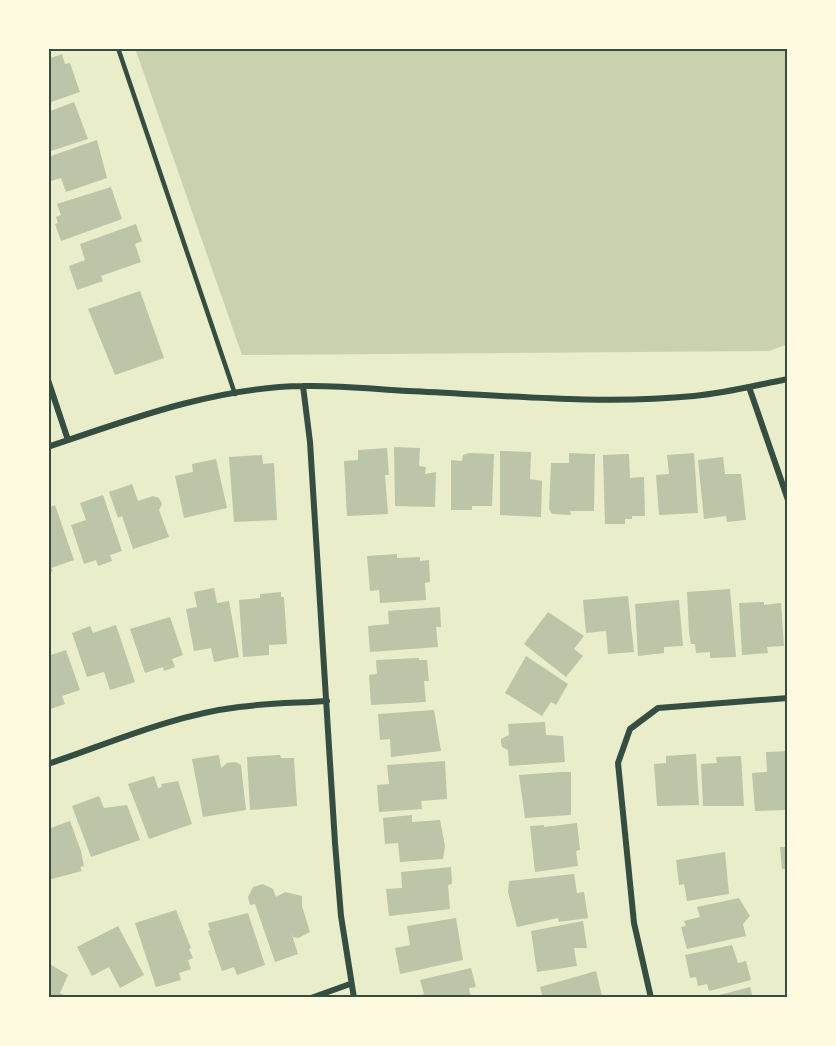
<svg xmlns="http://www.w3.org/2000/svg" width="836" height="1046" font-family="Commissioner,sans-serif">
	<style>
		.green { fill: #cad2ad }
		.building { fill: #bcc5a7 }
		.lines { fill: none; stroke-linecap: round; stroke-linejoin: round }
		.service { stroke: #344e41; stroke-width: 4.5 }
		.minor { stroke: #344e41; stroke-width: 6 }
		.neatline { fill: none; stroke: #344e41; stroke-width: 2 }
	</style>
	<rect width="100%" height="100%" fill="#e9edc9"/>
	<path class="green" d="M135 48H788V344L769 351 242 355Z"/>
	<path class="building" d="M62 54 65 64 70 63 80 92 48 103V59Z
		M74 102 88 139 48 152V112Z
		M97 140 107 178 66 192 61 178 48 182V157Z
		M111 187 122 219 61 241 55 224 58 223 56 217 61 215 57 204Z
		M136 224 142 241 135 244 141 262 101 276 103 281 77 290 69 266 85 260 80 244Z
		M140 291 164 358 115 375 88 309Z
		M394 447 420 448 419 466 426 467 425 474 436 472 435 507 395 506Z
		M387 448 389 475H385L388 514 347 516 344 461 358 460V450Z
		M500 451 531 452 530 479 542 481 541 517 500 515Z
		M469 453 494 454 492 506H472V510H451V460L462 461 463 455Z
		M569 453 595 454 594 511H570L571 515 552 514 549 509 551 463H569Z
		M694 453 698 513 659 515 656 475 669 474 667 455Z
		M629 454 630 478 644 477 645 516H632V519H625V524H605L603 455Z
		M262 455 263 464 274 463 277 520 234 522 229 457Z
		M723 457 725 474H741L746 520 727 522 726 516 704 519 698 460Z
		M216 459 227 508 184 518 175 476 193 472 192 464Z
		M132 484 138 501 153 496 159 498 162 504 159 510 169 537 133 549 122 516 118 518 109 492Z
		M103 495 122 551 110 555 112 561 98 566 96 560 84 564 71 525 86 520 80 503Z
		M55 505 74 560 51 568 53 571 48 573V508Z
		M397 554V558L420 557V561L429 560 430 582 425 583 426 600 380 603 379 590 370 591 367 556Z
		M214 588 217 603 229 601 239 657 214 662 211 648 194 651 186 609 197 607 194 592Z
		M730 589 736 657 710 658V652L696 653 695 644H691L689 633 687 592Z
		M281 592V597H284L287 644 269 645V655L243 657 239 600 260 598V594Z
		M628 596 634 652 608 654 606 631 586 633 583 600Z
		M679 600 683 646 664 647V653L638 656 635 604Z
		M764 602V605L781 603 784 646 767 647 768 653 742 655 739 603Z
		M440 607 441 627H436L438 647 370 652 368 626 389 624 388 611Z
		M548 612 584 636 574 649 583 656 566 677 524 644Z
		M170 617 183 655 172 659 175 667 164 671 163 667 145 673 130 629Z
		M116 625 135 682 110 690 104 672 87 677 72 633 90 626 93 633Z
		M66 650 80 690 62 696 65 704 48 710V656Z
		M526 656 568 684 556 705 551 702 542 716 505 693Z
		M419 658V660H427L429 681H424L426 702 371 705 369 675 377 674 376 660Z
		M434 710 441 751 391 757 390 739 380 740 378 714Z
		M545 722 546 735 563 736 565 762 509 766 508 750 502 747 501 742V739L509 735 508 724Z
		M788 751V810L755 811 752 773 767 772 766 752Z
		M696 754 699 805 657 806 654 764 666 763V756Z
		M219 755 221 768 227 763 236 762 241 765 246 810 203 817 192 759Z
		M280 755 281 758H294L297 806 250 810 247 757Z
		M741 756 744 806H703L701 764 717 763 716 757Z
		M445 761 447 799 421 801 422 809 379 812 377 785 389 784 387 765Z
		M560 772H571V815L525 818 519 775Z
		M154 776 158 788 162 787 161 784 178 781 192 824 149 839 128 784Z
		M99 796 104 808 127 805 140 840 91 857 72 806Z
		M412 815V822L440 820 445 846 443 859 400 862 398 843 385 844 383 818Z
		M70 821 81 851 84 866 80 867 82 871 48 880V829Z
		M577 823 580 850 576 851 578 866 535 872 530 826 544 825V827Z
		M780 847H788V869H782Z
		M725 852 729 894 687 901 684 884 679 885 676 860Z
		M451 867 452 884 448 885 450 909 389 916 386 889 402 888 401 872Z
		M574 874 577 893 584 892 588 918 559 922 558 918 517 927 508 892 509 881Z
		M263 884 273 889 276 897 285 892 302 896V906L310 932 298 938 293 937 291 932 298 954 275 962 255 904 250 905 248 897 253 887Z
		M739 898 750 916 743 924 746 936 687 949 681 927 686 926 684 921 700 917 697 907Z
		M176 910 191 948 189 949 193 958 188 960 191 969 179 973 181 980 156 987 135 923Z
		M248 913 265 965 237 975 234 967 222 971 208 931 210 930 208 923Z
		M456 918 463 960 400 974 395 948 410 945 407 926Z
		M583 921 587 948H574L577 966 537 972 531 931Z
		M118 926 144 975 120 988 109 967 92 976 77 947Z
		M732 945 738 963 746 961 751 980 709 991 707 984 698 986 696 977 690 978 685 955Z
		M48 963 68 975 60 993 70 998H48Z
		M471 968 476 987 469 988 471 998H409L424 994 420 980Z
		M596 971 602 996 543 998 540 987Z
		M750 987 753 998H712V997Z"/>
	<g class="lines">
		<path class="service" d="M118 48 235 394"/>
		<path class="minor" d="M48 380 68 440
			M303 386 310 442 335 843 341 916 354 998
			M749 387 788 500
			M48 447C130 419 216 387 303 386 338 385 373 389 408 391 502 395 600 405 694 396 726 393 757 385 788 379
			M48 764C110 743 173 715 239 707 268 703 298 703 327 701
			M311 998 350 984
			M651 998 634 923 618 763 630 729 658 708 788 698"/>
	</g>
	<rect width="836" height="1046" fill="none" stroke="#fefae0" stroke-width="99"/>
	<rect x="50" y="50" width="736" height="946" class="neatline"/>
</svg>
